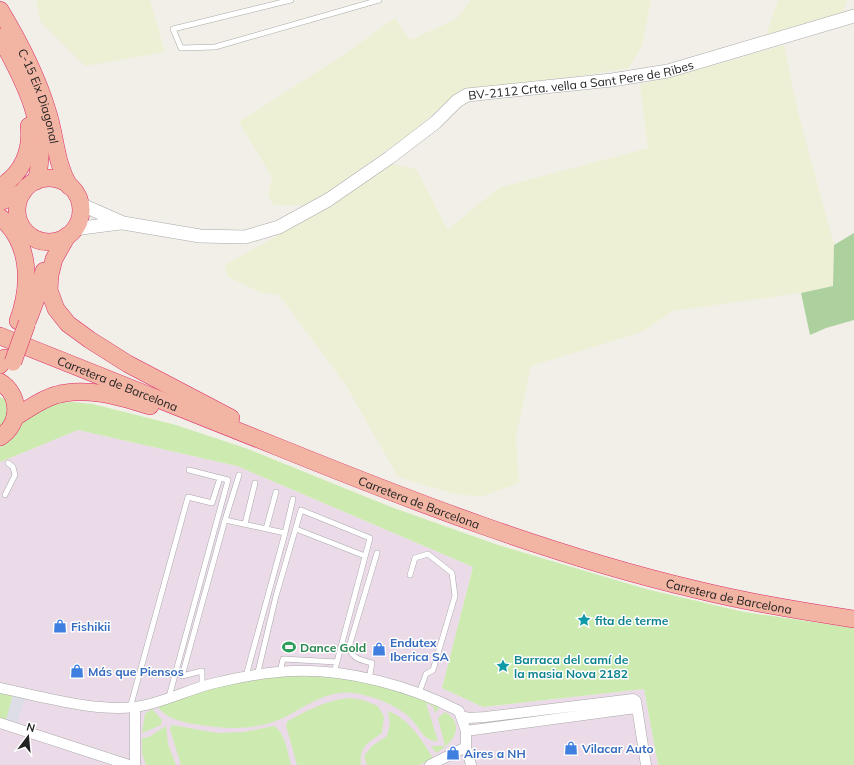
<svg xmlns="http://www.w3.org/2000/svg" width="854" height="765" font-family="Mulish,sans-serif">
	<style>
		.industrial { fill: #ebdbe8 }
		.farmland { fill: #eef0d5 }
		.grass { fill: #cdebb0 }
		.forest { fill: #add19e }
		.plaza { fill: #dddde8 }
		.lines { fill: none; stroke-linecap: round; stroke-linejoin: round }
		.service-casing { stroke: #a9a9a9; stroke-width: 6 }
		.minor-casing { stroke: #a9a9a9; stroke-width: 11 }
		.tertiary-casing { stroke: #a9a9a9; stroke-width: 14 }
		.trunk-casing { stroke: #dc2a67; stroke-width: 18 }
		.service { stroke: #fff; stroke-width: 5 }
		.minor { stroke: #fff; stroke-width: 10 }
		.tertiary { stroke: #fff; stroke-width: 13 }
		.trunk { stroke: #f2b4a3; stroke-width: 17 }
		.trunk-bridge-casing { stroke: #dc2a67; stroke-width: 18; stroke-linecap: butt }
		.trunk-bridge { stroke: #f2b4a3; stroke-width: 17 }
		.labels { text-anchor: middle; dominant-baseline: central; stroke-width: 3; stroke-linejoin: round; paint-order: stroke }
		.street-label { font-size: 12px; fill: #222; stroke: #fff }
		.culture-label { font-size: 12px; font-weight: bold; fill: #0d838f; stroke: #fff; text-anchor: start }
		.shop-label { font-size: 12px; font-weight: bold; fill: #366cbe; stroke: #fff; text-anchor: start }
		.leisure-label { font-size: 12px; font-weight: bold; fill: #27864d; stroke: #fff; text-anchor: start }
	</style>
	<rect width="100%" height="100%" fill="#f2efe9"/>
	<path class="industrial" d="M78 430 237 466 473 567 442 688 483 707 644 689 658 765H0V462Z"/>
	<path class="farmland" d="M36 0H150L165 52 85 66 40 21Z
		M471 0H651L642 46 629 68 587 75 461 90 411 133 309 205H273L268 195 272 177 239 122 340 57 395 18 410 40 456 19Z
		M778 0H847L843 12 766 35Z
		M784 45 799 116 834 245 833 286 801 293 673 311 642 332 531 366 516 437 519 483 481 497 451 493 398 477 345 384 279 295 262 293 228 277 225 265 282 233 392 164 416 169 448 230 476 206 501 187 648 148 640 84 668 78Z"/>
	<path class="grass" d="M0 397 38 413 56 403 72 402 93 404 176 425 248 449 391 507 498 545 646 589 744 612 854 628V765H658L644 689 483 707 442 688 473 567 237 466 78 430 0 462Z
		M280 676C319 676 359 678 395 689 411 694 426 701 441 706L435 713 433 706 426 703 438 741C424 742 420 728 411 719 397 704 360 690 339 693 318 696 300 710 281 719 253 731 223 729 194 724 181 722 165 718 157 706L216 687Z
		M0 692 13 695 6 721 0 719Z
		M350 698 363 700 378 706 384 717 382 733C369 742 359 746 361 765H297L286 725 288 721C308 710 326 700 350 698Z
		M152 709 162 720 161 725 142 733 145 714Z
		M388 711C409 719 422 740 433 758L419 765H367L364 756 372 746 387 736 390 723Z
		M445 712C467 726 452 744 436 753L431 746H445L438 718Z
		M172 725 217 733 244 732 274 726C285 732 288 754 291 765H181L170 729Z
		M166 726 168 744 176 765H146L142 753V738L149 737Z"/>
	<path class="forest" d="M854 233V320L826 328 810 335 801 293 833 286 834 245Z"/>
	<path class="plaza" d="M13 695 25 698 17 723 6 720Z"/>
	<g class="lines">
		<g class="service-casing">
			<path id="service" d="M291 0 173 29 181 48 215 47 379 0
				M5 495 15 475 13 467 8 463
				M225 520 239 475
				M245 524 255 483
				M266 529 276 492
				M296 529 365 556
				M285 533 293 499
				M410 575 415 558 428 554 452 573 455 596 433 670 426 674 419 693
				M280 672 283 659 337 662
				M257 676 276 596 301 510 370 538 334 673
				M369 679 372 663C361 660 352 659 349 647L377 553
				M202 687V671L182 676 225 520 285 533 246 676
				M169 697 228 480 189 470
				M130 708 188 497 212 503 220 478"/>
		</g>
		<g class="minor-casing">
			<path id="minor" d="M0 688C39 696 95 712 134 707 162 704 188 689 215 683 240 677 267 672 293 671 348 669 411 686 459 711L466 731V747L471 765
				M135 707V765
				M462 716 469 718 485 717 633 699 636 701 646 765
				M0 723 129 765
				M466 731 636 708
				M430 765 466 747"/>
		</g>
		<g class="tertiary-casing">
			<g id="tertiary">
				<path id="s1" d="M80 204 123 223 200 236 245 237 279 227 328 200 389 158 436 122 457 101 467 95 612 80 668 71 854 16"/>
				<path d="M74 229 120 223"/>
			</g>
		</g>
		<g class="trunk-casing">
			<g id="trunk">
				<path id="s2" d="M0 10C20 43 37 76 48 113 56 138 55 161 69 186"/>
				<path d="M0 37C24 80 51 131 36 181"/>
				<circle cx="49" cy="210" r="32"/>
				<path d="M0 187C22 174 32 151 29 126"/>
				<path d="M0 202 23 192"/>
				<path d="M0 217C31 242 31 286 18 321"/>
				<path d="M67 236 54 259 50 275 49 290 56 309 68 324 90 340 128 364 231 418"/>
				<path d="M28 320 38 294 44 271"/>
				<path id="s3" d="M0 336C92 373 185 410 278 447 414 502 551 555 694 589 746 602 800 611 854 619"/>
				<path d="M0 365 5 358"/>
				<path d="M0 382C21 395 21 424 0 437"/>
				<path d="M15 417C29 409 41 399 56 395 86 386 121 397 150 406"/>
			</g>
		</g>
		<use href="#service" class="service"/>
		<use href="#minor" class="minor"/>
		<use href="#tertiary" class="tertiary"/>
		<use href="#trunk" class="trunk"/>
		<g class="trunk-bridge-casing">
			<path id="trunk-bridge" d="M13 362 27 323"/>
		</g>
		<use href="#trunk-bridge" class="trunk-bridge"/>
	</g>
	<defs>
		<g id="sight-bare" transform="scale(1.08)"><path d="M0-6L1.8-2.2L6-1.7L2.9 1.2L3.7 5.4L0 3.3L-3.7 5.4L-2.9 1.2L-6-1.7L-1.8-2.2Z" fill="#0f9aa8" stroke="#fff" stroke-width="2.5" paint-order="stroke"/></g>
		<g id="shop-bare" transform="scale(1.08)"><path d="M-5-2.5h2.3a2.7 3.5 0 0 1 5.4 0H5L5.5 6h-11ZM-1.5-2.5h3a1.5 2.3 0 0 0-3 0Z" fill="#3f7fe0" stroke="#fff" stroke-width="2.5" paint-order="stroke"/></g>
		<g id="stadium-bare" transform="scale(1.08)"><path d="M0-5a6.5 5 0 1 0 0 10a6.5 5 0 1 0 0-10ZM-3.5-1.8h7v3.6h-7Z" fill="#2e9e5b" stroke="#fff" stroke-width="2.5" paint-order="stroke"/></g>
	</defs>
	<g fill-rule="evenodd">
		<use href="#sight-bare" x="584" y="620"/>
		<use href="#shop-bare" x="60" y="626"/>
		<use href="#stadium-bare" x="289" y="647"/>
		<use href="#shop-bare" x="379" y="649"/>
		<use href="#sight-bare" x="503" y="666"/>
		<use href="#shop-bare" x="77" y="671"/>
		<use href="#shop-bare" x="571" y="748"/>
		<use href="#shop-bare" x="453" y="753"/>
	</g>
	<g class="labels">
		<g class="street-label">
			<text stroke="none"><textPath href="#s1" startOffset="551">BV-2112 Crta. vella a Sant Pere de Ribes</textPath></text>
			<text stroke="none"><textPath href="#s2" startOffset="95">C-15 Eix Diagonal</textPath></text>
			<text stroke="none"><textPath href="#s3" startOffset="127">Carretera de Barcelona</textPath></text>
			<text stroke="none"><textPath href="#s3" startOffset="451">Carretera de Barcelona</textPath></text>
			<text stroke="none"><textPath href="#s3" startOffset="775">Carretera de Barcelona</textPath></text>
		</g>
		<g class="culture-label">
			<text x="595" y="620">fita de terme</text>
			<text x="514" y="659">Barraca del camí de<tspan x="514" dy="14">la masia Nova 2182</tspan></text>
		</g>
		<g class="shop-label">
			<text x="71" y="626">Fishikii</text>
			<text x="390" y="642">Endutex<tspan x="390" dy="14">Iberica SA</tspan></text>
			<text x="88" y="671">Más que Piensos</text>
			<text x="582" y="748">Vilacar Auto</text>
			<text x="464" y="753">Aires a NH</text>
		</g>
		<g class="leisure-label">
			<text x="300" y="647">Dance Gold</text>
		</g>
	</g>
	<g transform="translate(28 737) rotate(16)" stroke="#ffffff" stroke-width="3" paint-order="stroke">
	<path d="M0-3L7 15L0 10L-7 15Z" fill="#222222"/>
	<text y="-6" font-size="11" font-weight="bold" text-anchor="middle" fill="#222222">N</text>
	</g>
</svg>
